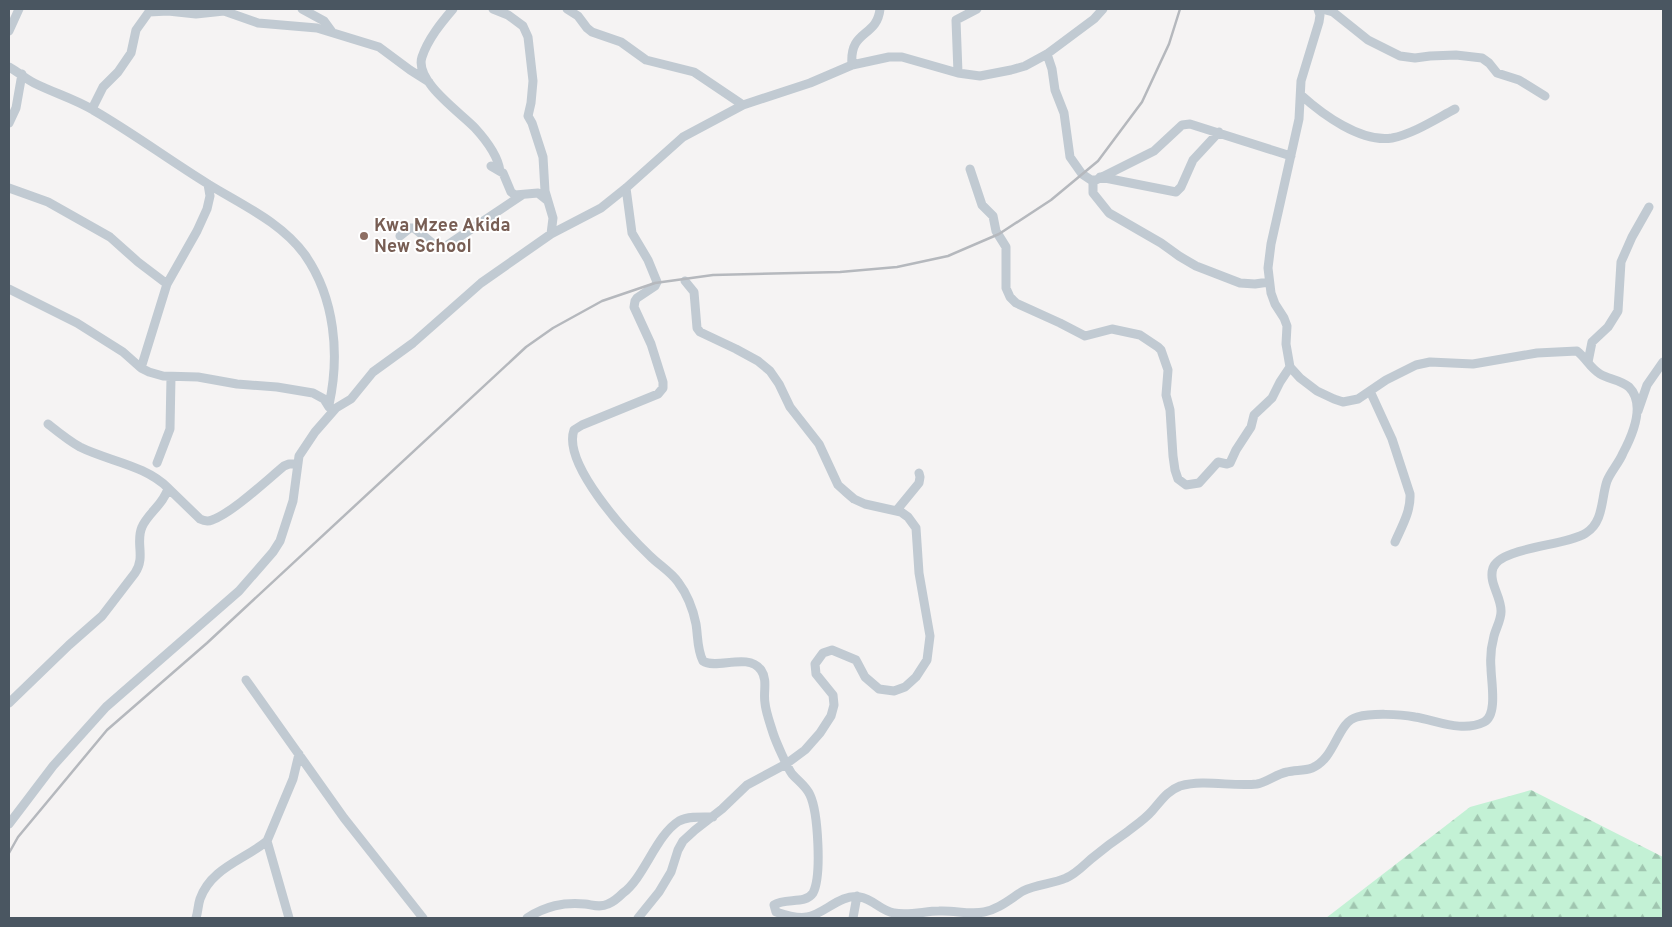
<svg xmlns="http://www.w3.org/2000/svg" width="1672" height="927" font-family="Overpass,sans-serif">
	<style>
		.forest { fill: url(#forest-firs) }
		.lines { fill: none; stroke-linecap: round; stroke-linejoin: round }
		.minor { stroke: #c1cad2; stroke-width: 9 }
		.rail { stroke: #b5b8bd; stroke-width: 2.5 }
		.education-dot { fill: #8d6e63; stroke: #fff; stroke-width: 2 }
		.labels { text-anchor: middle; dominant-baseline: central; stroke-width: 4; stroke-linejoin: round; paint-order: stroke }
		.education-label { font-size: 18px; font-weight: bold; fill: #785e54; stroke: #fff; text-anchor: start }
	</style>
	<defs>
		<pattern id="forest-firs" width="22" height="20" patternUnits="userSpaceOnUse" patternTransform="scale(1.25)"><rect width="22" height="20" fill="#c3f1d5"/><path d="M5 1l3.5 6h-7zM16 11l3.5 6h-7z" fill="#a0c6b0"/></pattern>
	</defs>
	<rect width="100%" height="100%" fill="#f5f3f3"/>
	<path class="forest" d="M1531 790 1663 857V918H1326L1470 807Z"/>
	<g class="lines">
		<path class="minor" d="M302 9 324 21 332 32
			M453 9C441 23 428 39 422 57 414 81 461 113 475 128 486 140 498 156 500 171
			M493 9 508 15 523 26 528 37 533 81 531 103 528 116 532 123 543 157 545 191 553 218 551 234
			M567 9 578 16 587 28 592 32 621 42 646 60 694 72 743 105
			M1322 9 1333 12 1368 40 1400 56 1415 58 1430 56 1456 55 1482 58 1489 63 1497 73 1519 80 1545 96
			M149 12 168 11 196 14 224 11 258 23 317 28 379 47 410 70 429 82
			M9 31 19 9
			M1047 54 1052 69 1055 90 1064 113 1070 157 1082 174 1091 180H1096L1154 151 1182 125 1190 124 1291 156
			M852 65C849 29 877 38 880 9
			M9 67C18 72 26 79 34 83 54 93 75 99 93 110 133 133 169 160 208 184 242 205 281 222 305 255 335 298 340 355 329 405
			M958 73 956 20 977 9
			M1301 95C1322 114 1361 143 1392 138 1413 134 1436 119 1455 109
			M92 109 103 87 118 72 131 53 136 30 151 9
			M9 123 16 108 22 74
			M491 166 503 173 511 192 515 195 538 193 548 201
			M970 169 982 205 993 216 996 231 1006 247V288L1010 297 1016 303 1060 323 1085 336 1112 329 1140 335 1158 347 1161 350 1168 370 1166 395 1170 410 1173 456 1175 470 1178 479 1186 485 1199 483 1218 462 1227 464 1230 463 1236 450 1251 427 1254 415 1272 398 1280 382 1290 367
			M1100 177 1176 192 1181 187 1193 160 1219 132
			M1093 180V193L1109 213 1161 243 1179 256 1196 266 1240 283 1255 284 1269 282
			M9 188 48 202 110 237 138 262 167 284
			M626 188 632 233 648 260 657 282 655 286 637 298 635 301 634 307 651 344 663 382V388L658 394 582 425 574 430C562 464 627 534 650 556 659 565 671 572 678 582 687 594 693 609 696 624 698 636 697 650 703 661 716 670 748 652 761 670 768 680 763 692 765 703 766 713 770 723 773 733 776 742 787 767 792 774 798 781 806 786 810 795 818 812 822 876 813 893 805 905 785 897 774 905L776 912C785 915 797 919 807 917 823 915 841 893 860 897 873 899 881 911 894 913 909 916 925 911 939 911 954 910 969 915 984 912 999 909 1010 899 1023 891 1037 884 1053 884 1066 878 1076 874 1084 865 1091 859 1103 849 1115 840 1127 832 1136 825 1145 819 1152 811 1161 801 1167 791 1180 786 1205 779 1232 787 1257 784 1268 782 1276 774 1287 772 1295 770 1304 771 1312 768 1336 758 1337 722 1357 717 1372 713 1399 714 1415 717 1436 720 1462 733 1484 722 1498 715 1491 681 1491 668 1490 657 1491 647 1494 636 1496 628 1501 620 1501 612 1502 597 1488 583 1493 568 1500 547 1566 546 1586 533 1604 522 1601 498 1607 481 1611 471 1619 463 1623 453 1632 436 1646 404 1629 387 1621 380 1608 379 1600 374 1590 368 1586 358 1577 351L1537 353 1473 364 1430 362 1416 365 1386 380 1358 399 1343 402 1334 399 1317 391 1300 378 1290 367 1286 344 1287 326 1284 318 1275 304 1271 293 1268 268 1271 244 1299 119 1301 81 1319 22 1320 15 1318 9
			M400 236 410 228H414L437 247 443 248 522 195
			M9 289 77 323 123 352 141 368 149 372 163 376 198 377 237 384 277 387 313 393 324 399 329 407
			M1588 362 1592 342 1608 327 1618 311 1621 262 1632 237 1649 207
			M141 368 167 284 197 231 207 209 210 196 208 184
			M1370 391 1392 439 1410 494C1411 511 1402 526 1395 542
			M1638 411 1647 385 1663 362
			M157 463 170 429 171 377
			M168 488 200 519C204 521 207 522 212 520 232 513 267 480 284 466L289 464H297
			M896 511 919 483 920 477 919 473
			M246 680 344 818 423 918
			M9 703 69 645 102 616 135 573C146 557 135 542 142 527 148 513 164 504 168 488 145 465 108 461 80 447 69 441 58 432 48 424
			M9 824 53 766 106 707 239 591 273 552 280 541 293 501 299 456 315 432 336 408 351 399 373 372 413 343 481 283 551 234 601 208 626 188 683 137 743 105 810 83 852 65 889 57H902L958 73 980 76 1011 70 1025 66 1047 54 1094 19 1103 9
			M196 918C198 912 198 905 200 899 211 868 244 860 267 841
			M289 918 267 841 293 779 299 754
			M527 918C546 906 563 902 585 904 593 905 600 908 608 904 613 902 619 897 623 893 644 878 656 835 679 821 688 816 703 817 713 817
			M638 918 659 892 671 872 678 850 683 841 695 830 722 809 747 785 786 764 805 750 820 733 831 716 834 705 833 695 816 674 815 664 823 653 832 650 856 660 865 677 879 689 894 691 905 687 916 677 927 660 930 636 919 573 916 528 908 517 901 512 865 504 854 499 847 493 838 485 819 444 790 407 779 384 770 371 758 361 736 349 700 332 697 328 694 292 685 281
			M853 918 857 896"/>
		<path class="rail" d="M9 853 18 837 107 730 207 643 526 347 553 328 602 301 655 283 713 275 840 272 897 267 948 256 999 234 1051 200 1098 161 1142 102 1169 44 1180 9"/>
	</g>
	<circle class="education-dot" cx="364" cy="236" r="5"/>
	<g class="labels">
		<g class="education-label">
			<text x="374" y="226">Kwa Mzee Akida<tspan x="374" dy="21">New School</tspan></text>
		</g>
	</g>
	<rect width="1672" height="927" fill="none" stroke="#4a5661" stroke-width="20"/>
</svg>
